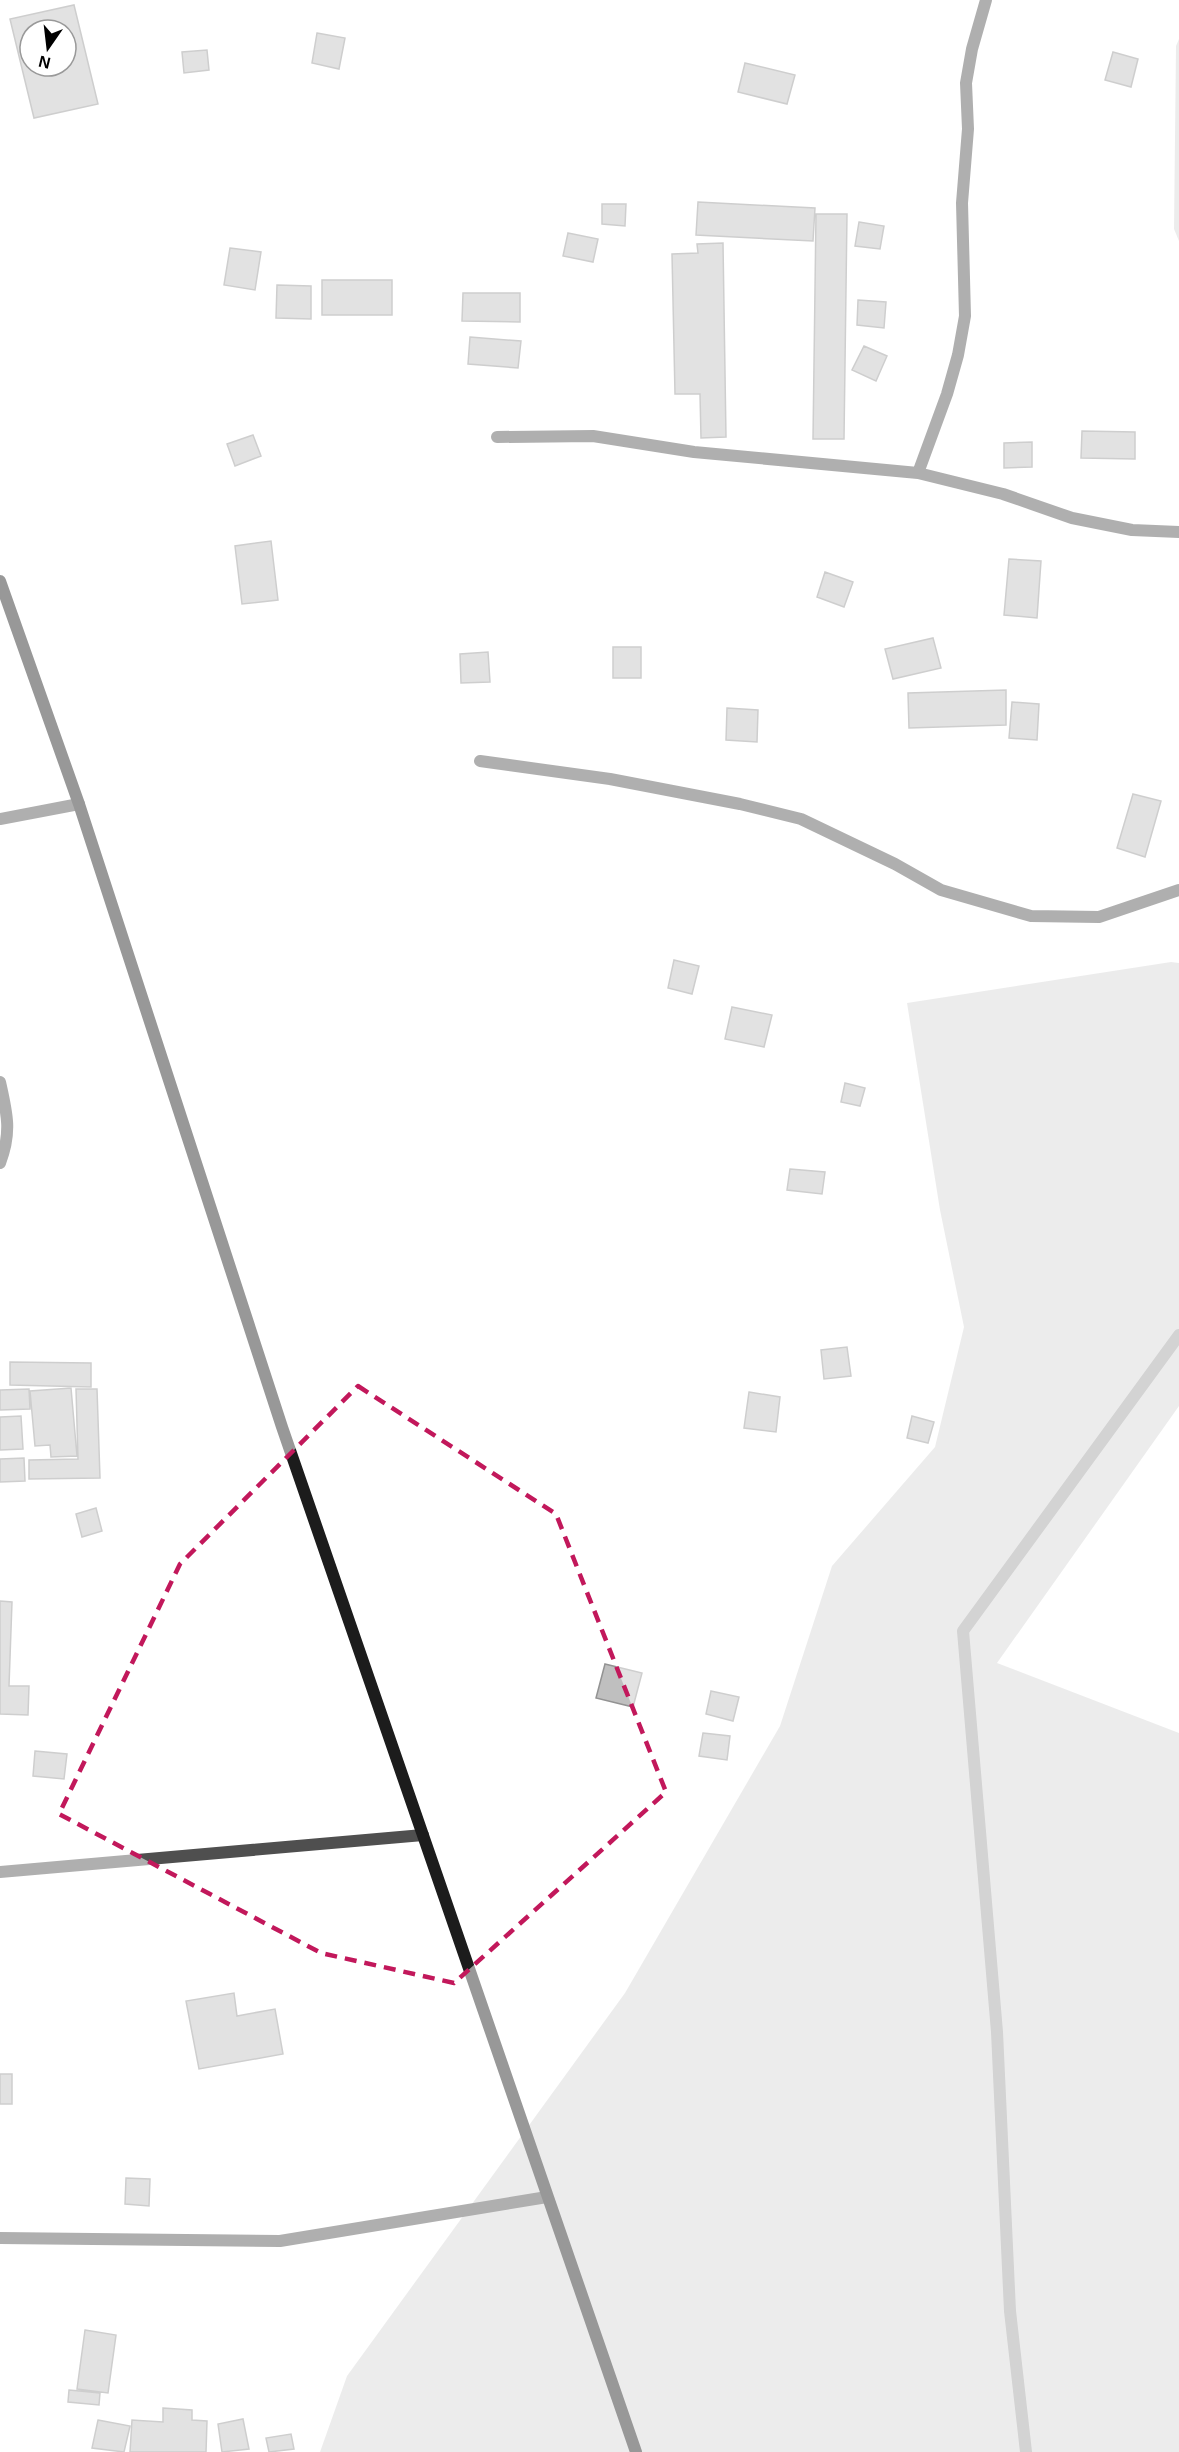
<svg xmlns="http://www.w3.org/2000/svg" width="1179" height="2452" font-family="Helvetica,sans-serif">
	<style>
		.grass { fill: #d6d6d6 }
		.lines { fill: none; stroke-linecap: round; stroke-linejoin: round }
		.stream { stroke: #9d9d9d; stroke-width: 12 }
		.building { fill: #bfbfbf; stroke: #939393; stroke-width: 1.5; fill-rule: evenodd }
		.minor { stroke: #4f4f4f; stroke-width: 12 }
		.secondary { stroke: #1c1c1c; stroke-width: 12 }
		.marked { fill: none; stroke: #c2185b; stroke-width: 4.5; stroke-dasharray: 12 8; stroke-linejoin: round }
	</style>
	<rect width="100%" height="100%" fill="#fff"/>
	<path class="grass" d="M1179 39V241L1174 229 1176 46Z
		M1171 962 1179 963V1406L997 1663 1179 1733V2452H320L347 2376 625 1993 780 1726 832 1566 935 1447 964 1327 940 1210 907 1003Z"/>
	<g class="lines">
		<path class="stream" d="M1026 2452 1010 2311 997 2032 963 1631 1179 1335"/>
	</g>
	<path class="building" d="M74 5 98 104 34 118 10 19ZM30 30H66V66H30Z
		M317 33 345 38 339 69 312 63Z
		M207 50 209 70 184 73 182 52Z
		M1113 52 1138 59 1131 87 1105 80Z
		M745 63 795 75 787 104 738 92Z
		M698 202 815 208 813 241 696 235Z
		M602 204H626L625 226 602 224Z
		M816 214H847L844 439H813Z
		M859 222 884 226 880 249 855 246Z
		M568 233 598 239 593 262 563 256Z
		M723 243 726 437 701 438 700 394H675L672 254 698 253 697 244Z
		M230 248 261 252 255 290 224 285Z
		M322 280H392V315H322Z
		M277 285 311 286V319L276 318Z
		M463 293H520V322L462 321Z
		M858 300 886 302 884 328 857 325Z
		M470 337 521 341 518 368 468 364Z
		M864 346 887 356 876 381 852 370Z
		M1082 431 1135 432V459L1081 458Z
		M253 435 261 456 235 466 227 444Z
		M1032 442V467L1004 468V443Z
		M271 541 278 600 242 604 235 546Z
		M1009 559 1041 561 1037 618 1004 615Z
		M825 572 853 582 844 607 817 597Z
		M933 638 941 668 893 679 885 649Z
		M613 647H641V678H613Z
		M488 652 490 682 461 683 460 654Z
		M1006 690V725L909 728 908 693Z
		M1012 702 1039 704 1037 740 1009 738Z
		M727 708 758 710 757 742 726 740Z
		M1133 794 1161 801 1145 857 1117 848Z
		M674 960 699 966 692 994 668 988Z
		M732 1007 772 1015 764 1047 725 1039Z
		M845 1083 865 1088 860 1106 841 1102Z
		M790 1169 825 1172 822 1194 787 1190Z
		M847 1347 851 1376 824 1379 821 1350Z
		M10 1362 91 1363V1387L10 1385Z
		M71 1388 77 1456 51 1457 50 1445 35 1446 30 1391Z
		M29 1389 30 1409 0 1410V1390Z
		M76 1389H97L100 1478 29 1479V1460L78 1459Z
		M749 1392 780 1397 776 1432 744 1428Z
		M21 1416 23 1449 0 1450V1417Z
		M912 1416 934 1422 928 1443 907 1438Z
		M24 1458 25 1481 0 1482V1459Z
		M96 1508 102 1531 82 1537 76 1514Z
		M0 1601 12 1602 9 1686H29L28 1715 0 1714Z
		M605 1664 642 1673 633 1707 596 1698Z
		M711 1691 739 1697 733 1721 706 1714Z
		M703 1733 730 1736 727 1760 699 1756Z
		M35 1751 67 1754 64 1779 33 1776Z
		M234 1993 237 2016 275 2009 283 2054 199 2069 186 2001Z
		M0 2074H12V2104H0Z
		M126 2178 150 2179 149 2206 125 2204Z
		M85 2330 116 2335 108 2393 77 2389Z
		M69 2390 100 2393 99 2405 68 2402Z
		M163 2408 192 2410V2420L207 2421 206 2452H130L132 2420 163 2422Z
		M243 2419 249 2449 222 2452 218 2424Z
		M98 2420 130 2426 124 2452 92 2448Z
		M291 2434 294 2449 269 2452 266 2438Z"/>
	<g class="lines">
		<path class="minor" d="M497 437 593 436 694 452 918 473 1003 494 1072 518 1132 530 1179 532
			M918 473 947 394 958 355 965 316 962 203 968 129 966 83 972 49 986 0
			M480 761 610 779 740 804 801 819 895 864 941 890 1031 916 1099 917 1179 890
			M0 819 79 804
			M0 1082C7 1113 12 1132 0 1163
			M0 1872 423 1835
			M0 2238 280 2241 547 2197"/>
		<path class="secondary" d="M0 581 79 804 282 1427 636 2452"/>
	</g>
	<path d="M0 0H1179V2452H0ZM358 1386 556 1514 666 1792 454 1983 321 1953 59 1814 180 1564Z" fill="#fff" fill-opacity=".55" fill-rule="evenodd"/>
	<path class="marked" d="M358 1386 556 1514 666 1792 454 1983 321 1953 59 1814 180 1564Z"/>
	<g transform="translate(48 48) rotate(194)"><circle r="28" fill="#ffffff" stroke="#999999" stroke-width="1.5"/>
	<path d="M0-4.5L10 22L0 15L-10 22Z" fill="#000000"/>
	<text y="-9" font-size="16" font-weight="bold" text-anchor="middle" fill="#000000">N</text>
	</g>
</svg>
